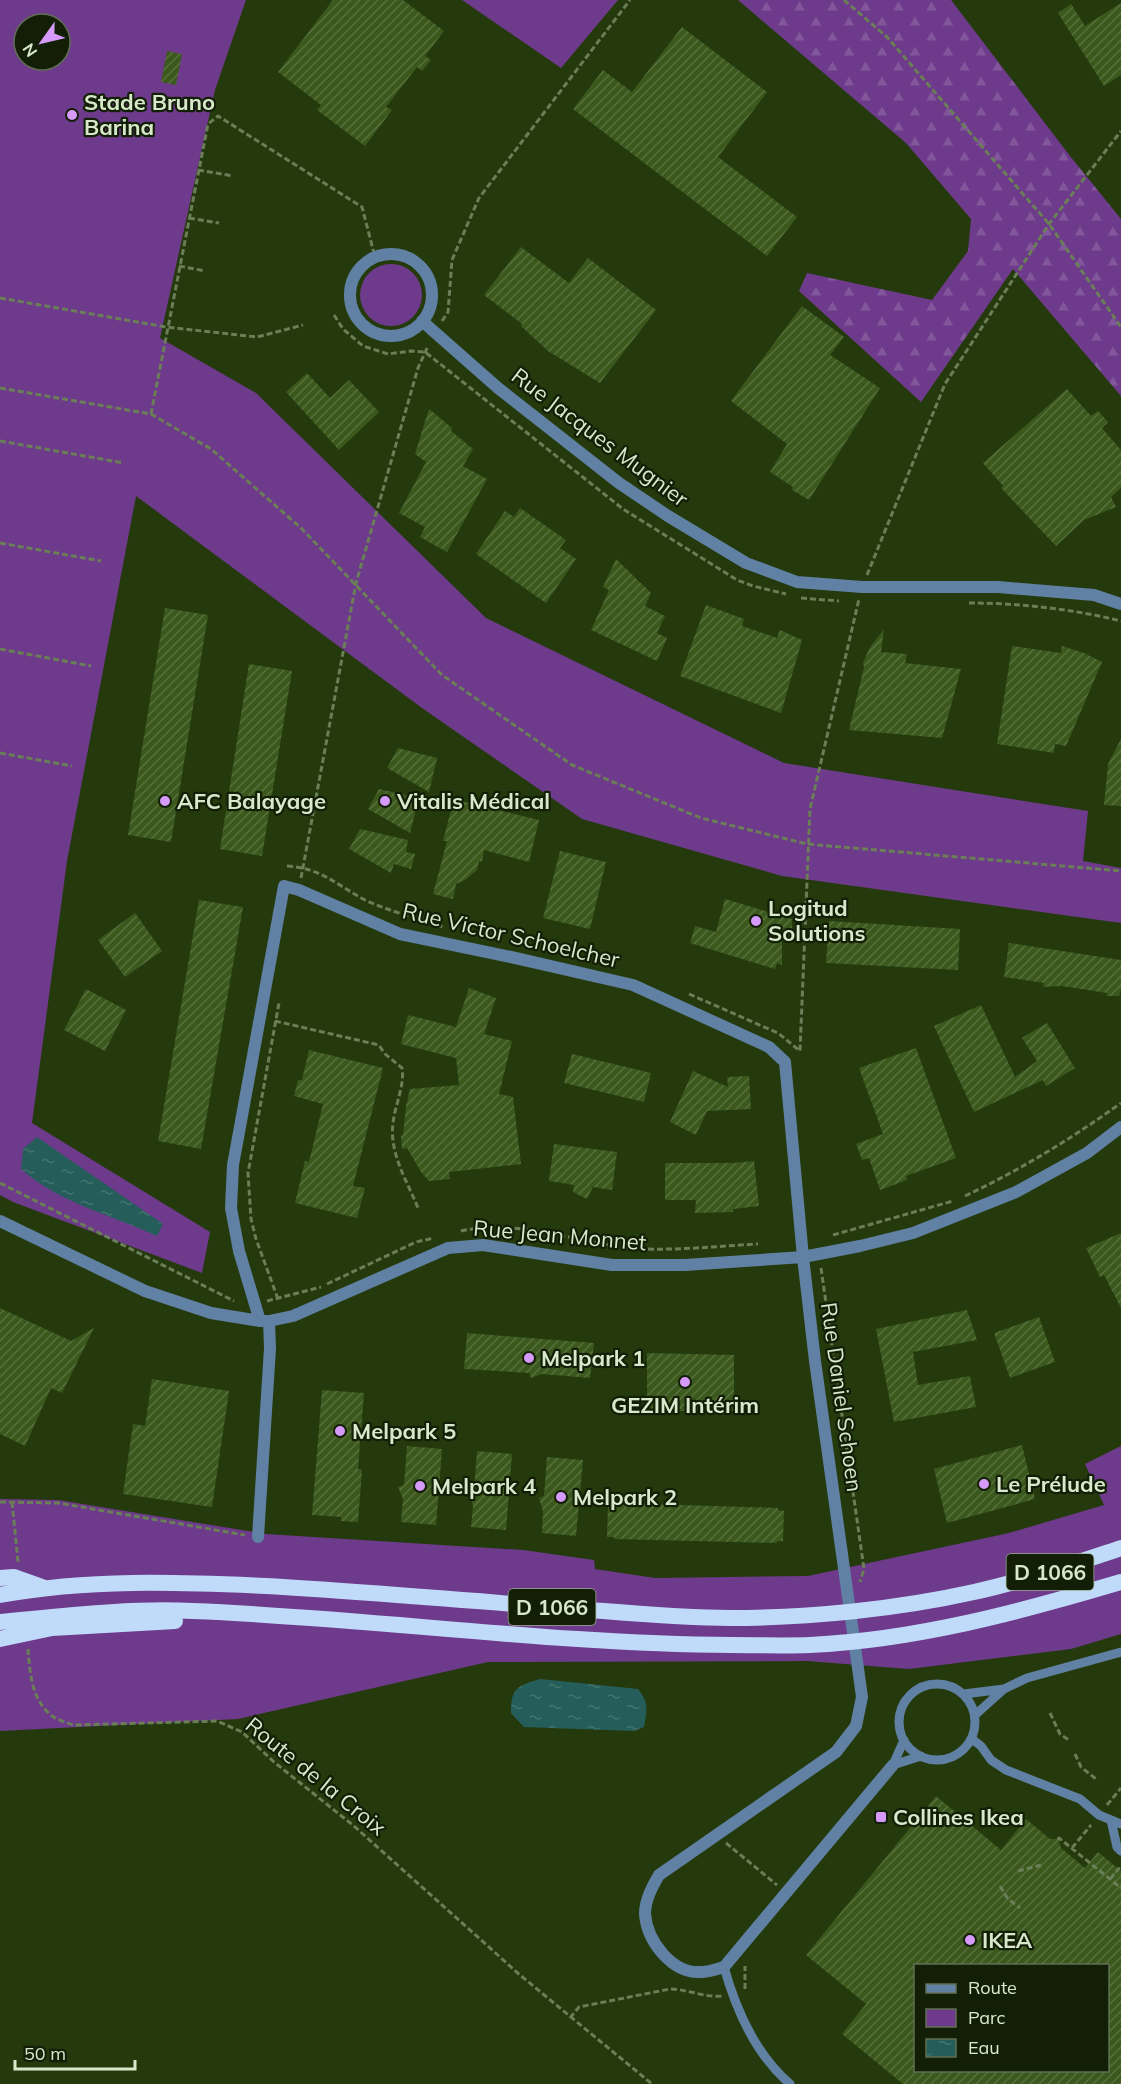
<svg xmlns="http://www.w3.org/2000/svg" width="1121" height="2084" font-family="Mulish,sans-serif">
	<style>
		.green { fill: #6e3a8b; fill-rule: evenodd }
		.forest { fill: url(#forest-firs) }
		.water { fill: url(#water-ripples) }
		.building { fill: url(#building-hatch); fill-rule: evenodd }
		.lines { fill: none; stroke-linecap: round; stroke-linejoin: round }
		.path { stroke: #6a7e57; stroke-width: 3; stroke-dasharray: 6 3; stroke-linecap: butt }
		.service { stroke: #6181a4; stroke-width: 9 }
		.minor { stroke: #6181a4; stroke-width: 12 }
		.trunk { stroke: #c0dbfa; stroke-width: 16 }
		.poi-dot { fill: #d69bfa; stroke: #121e06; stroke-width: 2 }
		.labels { text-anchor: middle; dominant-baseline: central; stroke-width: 4.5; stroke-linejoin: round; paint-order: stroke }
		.shield { fill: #121e06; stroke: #9cac8f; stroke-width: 1.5 }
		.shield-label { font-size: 21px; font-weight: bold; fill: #d7e9ca }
		.poi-label { font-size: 22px; font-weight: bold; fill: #d7e9ca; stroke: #121e06; text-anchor: start }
		.street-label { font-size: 22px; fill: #d7e9ca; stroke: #121e06 }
	</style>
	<defs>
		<pattern id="forest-firs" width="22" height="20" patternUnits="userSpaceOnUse" patternTransform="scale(1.5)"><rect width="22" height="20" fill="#6e3a8b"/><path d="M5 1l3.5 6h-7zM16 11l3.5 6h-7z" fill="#82569a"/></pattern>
		<pattern id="water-ripples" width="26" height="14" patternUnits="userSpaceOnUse" patternTransform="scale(1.5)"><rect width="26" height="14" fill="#255d5a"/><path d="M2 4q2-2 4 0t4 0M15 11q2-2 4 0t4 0" fill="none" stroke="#447470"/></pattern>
		<pattern id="building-hatch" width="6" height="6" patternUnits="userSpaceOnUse" patternTransform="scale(1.5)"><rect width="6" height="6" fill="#3b581d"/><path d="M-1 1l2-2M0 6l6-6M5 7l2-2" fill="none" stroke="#57703c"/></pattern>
	</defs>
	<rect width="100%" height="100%" fill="#243a0d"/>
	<path class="green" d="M0 0H246L215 90 160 338 256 393 486 618 784 763 1088 811 1083 861 1121 868V923L782 876 582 819 422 708 136 496 67 861 32 1123 210 1232 202 1273 13 1202 0 1195ZM24 24H60V60H24Z
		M462 0H618L561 68Z
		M360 295a31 31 0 1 1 62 0a31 31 0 1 1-62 0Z
		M1121 1446V1634L1071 1649 909 1669 807 1661 488 1662 238 1719 0 1731V1499L58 1500 266 1534 523 1550 594 1560 595 1569 655 1578 808 1576 1009 1533 1104 1505 1085 1464Z"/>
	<path class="forest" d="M738 0H951L1070 156 1121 219V396L1013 269 921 402 799 291 807 273 932 300 968 251 971 219 906 143Z"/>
	<path class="water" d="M37 1137 163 1224 157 1236C112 1215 59 1203 21 1169L23 1149Z
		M540 1679 638 1689C649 1703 647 1709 644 1727L634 1731 524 1727 511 1713C511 1688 517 1686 540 1679Z"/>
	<path class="building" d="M333 0H403L444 31 425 56 431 60 422 71 417 67 386 107 392 110 365 146 317 110 321 105 278 72Z
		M1121 3V75L1104 86 1058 13 1071 4 1085 26Z
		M682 27 767 92 718 157 797 217 767 256 573 109 603 70 632 92Z
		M167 51 182 54 176 85 161 82Z
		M521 247 569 283 588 258 656 310 600 383 548 351 521 326 522 324 484 295Z
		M802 306 844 337 830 355 880 388 809 500 792 490 793 487 770 472 787 444 731 401Z
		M307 373 330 398 349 380 379 412 339 450 286 392Z
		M1067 389 1091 416 1098 411 1108 422 1102 428 1121 450V488L1111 497 1116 507 1084 520 1056 546 1001 488 1003 486 983 463Z
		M429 409 452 428 451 431 473 449 463 466 487 479 447 552 420 537 425 527 399 513 426 462 415 454Z
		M520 508 566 540 560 548 576 559 546 603 476 554 505 511 514 517Z
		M616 559 651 593 645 606 665 616 657 633 667 638 657 661 591 630 609 590 603 587Z
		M706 605 744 619 742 626 777 638 780 630 802 640 781 713 680 676Z
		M165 608 208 615 171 842 128 835Z
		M884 629 881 652 907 654 905 663 961 669 942 738 849 730 864 667 863 663 869 649Z
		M1012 646 1061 653 1062 646 1084 653 1102 662 1066 746 1055 744 1054 753 997 744Z
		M249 664 292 671 262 856 220 849Z
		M1121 739V806L1104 805 1108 764Z
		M398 748 437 758 429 792 387 768Z
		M379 789 419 798 410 833 368 809Z
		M457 800 539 820 529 862 484 850 482 862 479 861 477 870 465 880 456 884 453 899 433 894 447 841H443L452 806H454Z
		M360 829 408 840 406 852 415 854 411 869 394 864 391 873 349 849Z
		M560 851 606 862 590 929 543 918Z
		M725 899 792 919V940L782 937V965L777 963 775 969 690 943 695 926 716 932Z
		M199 900 243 907 201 1149 158 1141Z
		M135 913 162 951 125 977 98 940Z
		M829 921 960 929 958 970 826 963Z
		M1009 943 1121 960V989L1119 996H1106L1107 993 1062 986 1043 987 1044 983 1004 977Z
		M469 988 496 998 484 1034 512 1041 499 1094 513 1097 521 1164 449 1172 450 1179 429 1181 421 1172 407 1148 402 1149 401 1136 403 1135 406 1106 410 1089 459 1085 456 1058 401 1044 408 1015 456 1027Z
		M86 989 126 1010 105 1051 64 1030Z
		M981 1005 1015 1077 1037 1061 1022 1038 1047 1023 1075 1068 1046 1086 1043 1080 974 1112 934 1026Z
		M916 1048 956 1158 906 1176 907 1180 880 1190 869 1158 862 1160 856 1144 883 1134 859 1068Z
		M309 1050 383 1068 353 1186 365 1188 357 1218 295 1203 305 1161 309 1162 323 1104 294 1096 298 1080H302Z
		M572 1054 651 1073 644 1102 564 1083Z
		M693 1071 728 1087 727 1077 749 1076 751 1109 707 1111 696 1135 670 1122Z
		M554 1144 617 1152 612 1190 593 1187 587 1199 573 1192 574 1185 549 1181Z
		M754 1161 759 1206 733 1209V1212L695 1213 696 1200H665V1163H733Z
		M1121 1233V1308L1104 1275 1100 1277 1086 1248Z
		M0 1308 71 1341 94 1328 62 1393 51 1388 25 1446 0 1434Z
		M967 1310 977 1340 913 1352 918 1385 970 1376 976 1407 894 1422 876 1329Z
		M1039 1317 1055 1362 1010 1378 994 1333Z
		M467 1333 594 1343 590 1378 542 1374 531 1378 529 1373 464 1369Z
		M647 1353 734 1355V1411H647Z
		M152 1379 229 1391 212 1507 123 1494 133 1424 145 1426Z
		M322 1390 364 1393 358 1469 362 1470 358 1522 341 1521V1517L312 1515Z
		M1022 1445 1035 1499 947 1523 934 1469Z
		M407 1446 442 1449 436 1525 401 1522 403 1499 398 1487 404 1485Z
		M477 1451 512 1454 506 1530 471 1527 473 1506 469 1493 474 1490Z
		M547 1457 583 1460 576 1536 542 1533 543 1511 539 1498 544 1496Z
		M615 1503 778 1508V1510L784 1511 783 1541H777V1543L614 1539V1537H607L608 1505 615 1506Z
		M936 1796 1001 1850 1026 1819 1050 1839H1058L1061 1848 1085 1868 1098 1852 1121 1871V2084H903L842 2034 866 2004 806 1955ZM915 1965H1107V2070H915Z"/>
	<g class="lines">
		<path class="path" d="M844 0 887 37 1049 224 1121 327
			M198 170 233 176
			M189 218 219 223
			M179 266 205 271
			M0 298 166 327 257 337 303 325
			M334 315 343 329 363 346 388 354 411 351 425 352 623 509 737 580 753 586 786 594
			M442 321 448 312 452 260 479 198 630 0
			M0 388 151 414 211 449 301 528 442 675 572 765 701 818 807 844 1121 871
			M151 414 208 124 218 116 362 207 375 257
			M0 441 124 463
			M0 543 101 561
			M867 575 945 384 1049 224 1121 131
			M801 598 839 601
			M969 603C1018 603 1073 609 1121 621
			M0 649 91 666
			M0 753 72 766
			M287 866C320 868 336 884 363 899 388 911 417 918 443 927
			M301 878 356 583 418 368 428 346
			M461 931 475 934
			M689 994 778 1033 800 1051 810 809 859 599
			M275 1021 379 1045 384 1053 402 1068C405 1085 395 1105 393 1123 389 1153 407 1181 418 1208
			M0 1183 234 1301
			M965 1196C1020 1170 1071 1139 1121 1103
			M461 1231C523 1217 585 1247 647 1249 684 1250 721 1246 758 1244
			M833 1235 953 1201
			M821 1268 864 1569 860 1582
			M327 1284 416 1242 434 1238
			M278 1299 256 1239 251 1219 248 1173 279 1003
			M267 1301 321 1287
			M0 1502 58 1503 245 1535
			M12 1502 18 1562
			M28 1649C30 1672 31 1699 51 1715 56 1720 66 1722 73 1725L217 1721 242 1732 274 1762 354 1826 520 1975 652 2084
			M1050 1713 1060 1734 1070 1741
			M1075 1754 1081 1767 1096 1779
			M1107 1805 1121 1788
			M1058 1840 1059 1838 1121 1888
			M726 1843 777 1885
			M1072 1848 1091 1825
			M1018 1871 1041 1865
			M1110 1879 1121 1866
			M1000 1886 1008 1899 1020 1908
			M745 1989V1966
			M570 2018 579 2007 670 1989C687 1989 705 1998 722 1996"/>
		<path class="service" d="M899 1722a38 38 0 1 1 76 0a38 38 0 1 1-76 0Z
			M964 1694 1004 1689 1027 1678 1121 1652
			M975 1715 1004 1689
			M972 1739 981 1746 991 1760 1006 1770 1080 1799 1099 1815 1121 1824
			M893 1765 921 1756
			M893 1765 904 1740
			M1111 1820 1117 1847 1121 1851
			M724 1967C736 2010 755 2054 790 2084"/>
		<path class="minor" d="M350 295a41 41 0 1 1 82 0a41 41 0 1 1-82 0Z
			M422 321 498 388 619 483 668 516 746 563 797 582 862 587H998L1094 595 1121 604
			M0 1221 145 1291 211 1313 260 1321H269L293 1316 448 1248 483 1245 612 1265H685L803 1257 860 1246 913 1233 1016 1192 1087 1153 1121 1127
			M260 1321 239 1251 231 1208 233 1165 284 886 299 890 400 934 511 957 633 985 769 1047 785 1062 803 1257 815 1361 862 1697 856 1726 836 1752 659 1875C652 1887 645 1900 645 1914 647 1941 672 1974 701 1972 709 1972 717 1969 724 1967L893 1765
			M258 1537 270 1348 269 1321"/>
		<path class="trunk" d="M0 1578 14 1577 42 1587
			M0 1595C88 1579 177 1582 266 1586 370 1592 474 1601 578 1609 629 1613 680 1618 731 1618 809 1618 898 1609 974 1592 1024 1581 1073 1564 1121 1548
			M0 1622C64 1616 128 1608 193 1611 372 1618 551 1644 731 1645 757 1645 784 1646 810 1645 916 1640 1020 1612 1121 1582
			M0 1639 52 1628 175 1621"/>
	</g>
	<g class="poi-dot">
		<circle cx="72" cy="115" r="6"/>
		<circle cx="165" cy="801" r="6"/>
		<circle cx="385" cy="801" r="6"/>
		<circle cx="756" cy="921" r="6"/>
		<circle cx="529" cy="1358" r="6"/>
		<circle cx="685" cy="1382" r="6"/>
		<circle cx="340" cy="1431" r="6"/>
		<circle cx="984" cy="1484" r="6"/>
		<circle cx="420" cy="1486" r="6"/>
		<circle cx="561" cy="1497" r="6"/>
		<rect x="875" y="1811" width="12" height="12" rx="3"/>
		<circle cx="970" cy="1940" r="6"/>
	</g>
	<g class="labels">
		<g class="shield">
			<rect x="1006.5" y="1554" width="87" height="36" rx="4.5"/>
			<rect x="508.5" y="1589" width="87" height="36" rx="4.5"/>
		</g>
		<g class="shield-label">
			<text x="1050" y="1572">D 1066</text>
			<text x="552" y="1607">D 1066</text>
		</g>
		<g class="poi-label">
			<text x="84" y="102">Stade Bruno<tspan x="84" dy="25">Barina</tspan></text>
			<text x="177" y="801">AFC Balayage</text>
			<text x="397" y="801">Vitalis Médical</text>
			<text x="768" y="908">Logitud<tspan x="768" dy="25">Solutions</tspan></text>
			<text x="541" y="1358">Melpark 1</text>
			<text x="685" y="1405" text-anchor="middle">GEZIM Intérim</text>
			<text x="352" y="1431">Melpark 5</text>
			<text x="996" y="1484">Le Prélude</text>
			<text x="432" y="1486">Melpark 4</text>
			<text x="573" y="1497">Melpark 2</text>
			<text x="893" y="1817">Collines Ikea</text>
			<text x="982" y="1940">IKEA</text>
		</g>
		<g class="street-label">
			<text transform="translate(600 437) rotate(37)">Rue Jacques Mugnier</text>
			<text transform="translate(511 935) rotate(13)">Rue Victor Schoelcher</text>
			<text transform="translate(560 1235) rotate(5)">Rue Jean Monnet</text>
			<text transform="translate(842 1397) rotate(82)">Rue Daniel Schoen</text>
			<text transform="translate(316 1776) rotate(39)">Route de la Croix</text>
		</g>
	</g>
	<rect x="914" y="1964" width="195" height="108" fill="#121e06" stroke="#616f54" stroke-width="1.5"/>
	<rect x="926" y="1984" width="30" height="9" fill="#6181a4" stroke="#616f54" stroke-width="1.5"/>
	<text x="968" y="1994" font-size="18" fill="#d7e9ca">Route</text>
	<rect x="926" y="2009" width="30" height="18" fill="#6e3a8b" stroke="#616f54" stroke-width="1.5"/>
	<text x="968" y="2024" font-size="18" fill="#d7e9ca">Parc</text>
	<rect x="926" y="2039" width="30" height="18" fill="url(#water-ripples)" stroke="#616f54" stroke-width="1.5"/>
	<text x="968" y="2054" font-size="18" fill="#d7e9ca">Eau</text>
	<g transform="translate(42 42) rotate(236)"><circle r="28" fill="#121e06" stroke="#616f54" stroke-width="1.5"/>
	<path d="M0-4.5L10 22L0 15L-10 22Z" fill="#d69bfa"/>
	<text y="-9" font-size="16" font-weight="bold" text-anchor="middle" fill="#d7e9ca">N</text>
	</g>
	<path d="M15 2060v9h120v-9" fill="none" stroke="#d7e9ca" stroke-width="3"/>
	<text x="24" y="2060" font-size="18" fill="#d7e9ca" stroke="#121e06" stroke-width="4.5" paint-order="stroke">50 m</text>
</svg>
